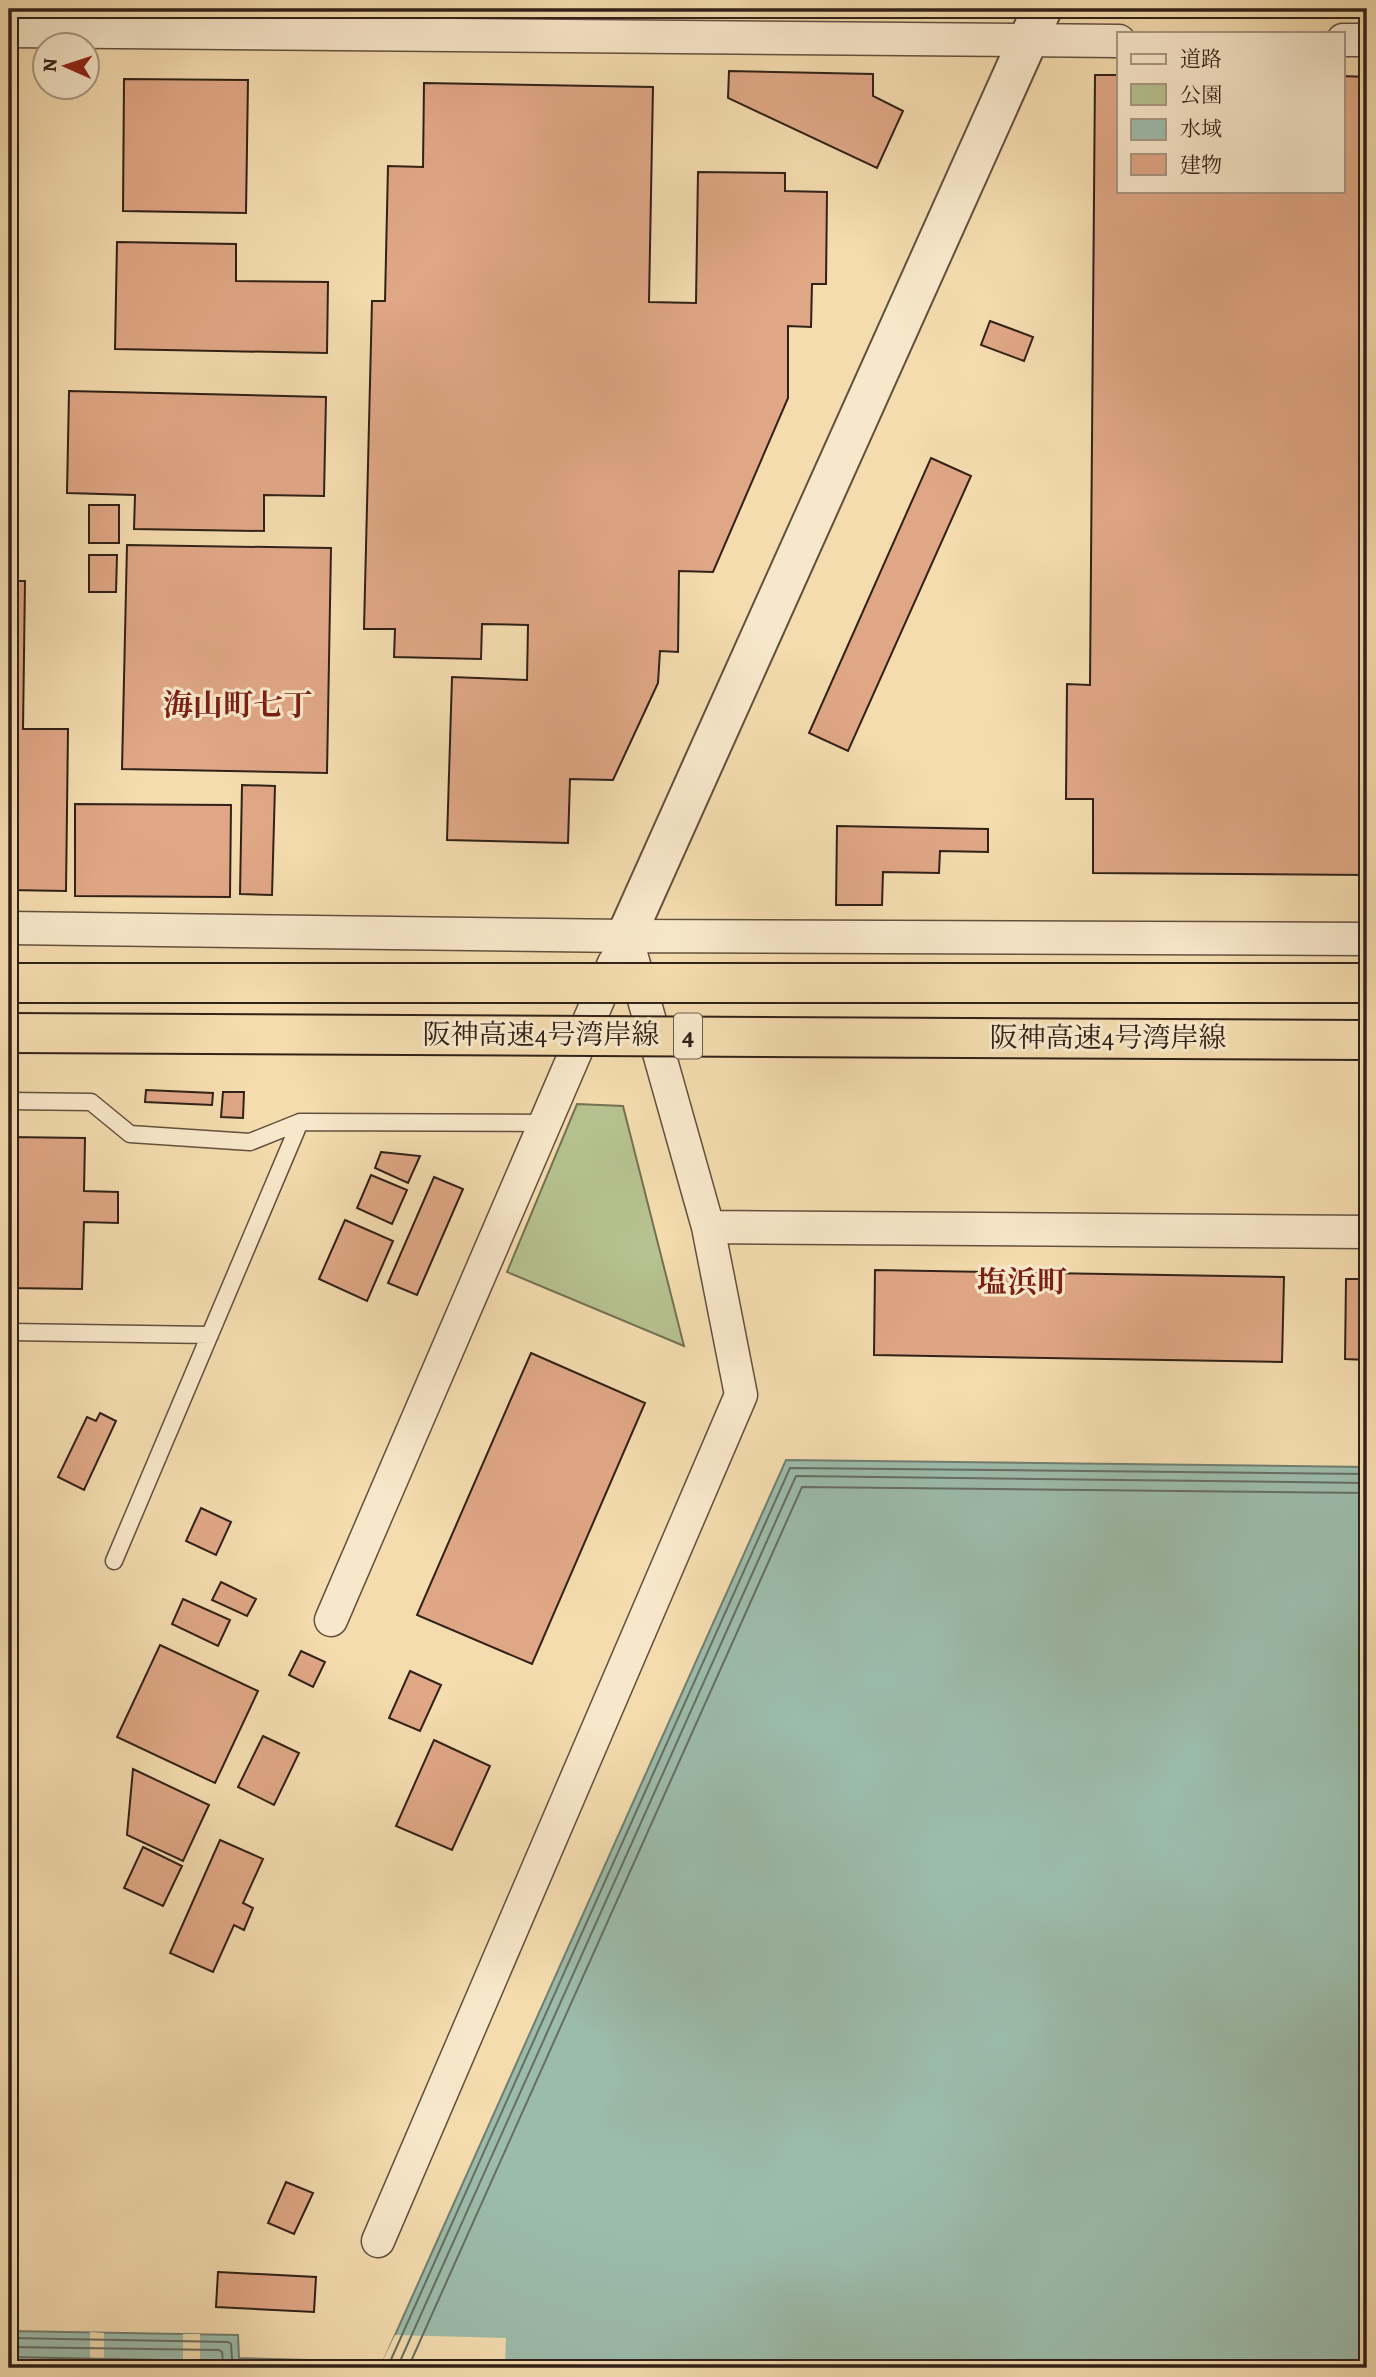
<svg xmlns="http://www.w3.org/2000/svg" width="1376" height="2377" font-family="Alegreya,'Noto Serif JP',serif">
	<style>
		.green { fill: #b6c28f; stroke: #747254; stroke-width: 2 }
		.water { fill: #9cbcab; stroke: #717e70; stroke-width: 2 }
		.pier { fill: #f4dcaf }
		.lines { fill: none; stroke-linecap: round; stroke-linejoin: round }
		.shore { stroke: #666e62; stroke-width: 2 }
		.building { fill: #e0a786; stroke: #312118; stroke-width: 2 }
		.service-casing { stroke: #62503e; stroke-width: 19 }
		.minor-casing { stroke: #62503e; stroke-width: 35 }
		.tertiary-casing { stroke: #62503e; stroke-width: 42 }
		.service { stroke: #f8e8cb; stroke-width: 16 }
		.minor { stroke: #f8e8cb; stroke-width: 32 }
		.tertiary { stroke: #f8e8cb; stroke-width: 38 }
		.motorway-bridge-casing { stroke: #312118; stroke-width: 42; stroke-linecap: butt }
		.motorway-bridge { stroke: #f4dcaf; stroke-width: 38 }
		.labels { text-anchor: middle; dominant-baseline: central; stroke-width: 6; stroke-linejoin: round; paint-order: stroke }
		.shield { fill: #f8e8cb; stroke: #6d5d4e; stroke-width: 2 }
		.shield-label { font-size: 26px; font-weight: bold; fill: #312118 }
		.street-label { font-size: 28px; fill: #312118; stroke: #f8e8cb }
		.neighbourhood-label { font-size: 30px; font-weight: bold; fill: #7a1f14; stroke: #f8e8cb }
	</style>
	<rect width="100%" height="100%" fill="#f4dcaf"/>
	<filter id="stains"><feTurbulence type="fractalNoise" baseFrequency=".00286" numOctaves="4"/><feColorMatrix values="0 0 0 0 .2 0 0 0 0 .09 0 0 0 0 .02 0 0 0 .5 -.17"/></filter>
	<radialGradient id="worn" r=".72"><stop offset=".6" stop-color="#630" stop-opacity="0"/><stop offset="1" stop-color="#630" stop-opacity=".3"/></radialGradient>
	<path class="green" d="M577 1104 623 1106 684 1346 507 1272Z"/>
	<path class="water" d="M786 1460 1367 1467V2368H9V2331L238 2335 239 2358 383 2362Z"/>
	<path class="pier" d="M90 2332 104 2333V2368H90Z
		M183 2334H200V2368H183Z
		M395 2335 506 2338 505 2365 382 2362Z"/>
	<g class="lines">
		<path class="shore" d="M9 2338 228 2342 231 2344 232 2359 238 2365 353 2368
			M9 2347 219 2350 222 2352 223 2361 227 2368
			M9 2357 210 2361 215 2368
			M385 2368 389 2364 790 1468 1367 1474
			M397 2368 796 1476 1367 1483
			M408 2368 802 1487 1367 1493"/>
	</g>
	<path class="building" d="M729 71 873 74V96L903 111 877 168 728 98Z
		M1095 75H1119V191H1343V76L1367 77V875L1093 873V799H1066L1067 684 1090 685Z
		M124 79 248 80 246 213 123 211Z
		M424 83 653 87 649 302 696 303 698 172 785 173V191L827 192 826 284H812L811 327 788 326V398L713 572 679 571 678 652 660 651 658 683 613 780 570 779 568 843 447 840 452 677 527 680 528 625 482 624 481 659 394 657 395 629H364L372 301H385L388 166 423 167Z
		M117 242 236 244V281L328 282 327 353 115 349Z
		M990 321 1033 337 1024 361 981 345Z
		M69 391 326 397 324 496 264 495V531L134 529 135 495 67 493Z
		M931 458 971 476 848 751 809 733Z
		M89 505H119V543H89Z
		M127 545 331 548 327 773 122 769Z
		M89 555H117L116 592H89Z
		M9 581H25L23 729H68L66 891 9 890Z
		M242 785 275 786 272 895 240 894Z
		M75 804 231 805 230 897 75 896Z
		M837 826 988 829V852L940 851 939 873 883 872 882 905H836Z
		M146 1090 213 1093 212 1105 145 1102Z
		M223 1092H244L243 1118 221 1117Z
		M9 1137 85 1138 84 1191 118 1192V1223L84 1222 82 1289 9 1288Z
		M381 1152 420 1156 408 1183 375 1168Z
		M371 1175 407 1190 392 1224 357 1208Z
		M434 1177 463 1189 417 1295 388 1283Z
		M345 1220 393 1241 367 1301 319 1279Z
		M875 1270 1284 1277 1282 1362 874 1355Z
		M1346 1279H1367V1360L1345 1359Z
		M531 1353 645 1403 532 1664 417 1615Z
		M100 1413 116 1421 84 1490 58 1477 87 1417 96 1421Z
		M201 1508 231 1522 216 1555 186 1541Z
		M221 1582 256 1599 247 1616 212 1600Z
		M183 1599 230 1620 218 1646 172 1624Z
		M160 1645 258 1691 215 1783 117 1737Z
		M301 1651 325 1662 313 1687 289 1675Z
		M410 1671 441 1685 420 1731 389 1718Z
		M263 1736 299 1753 274 1805 238 1787Z
		M434 1740 490 1766 452 1850 396 1826Z
		M133 1769 209 1805 183 1861 127 1835Z
		M220 1840 263 1859 243 1903 253 1908 244 1930 234 1925 213 1972 170 1953Z
		M143 1847 182 1866 163 1906 124 1888Z
		M286 2182 313 2193 294 2234 268 2223Z
		M218 2272 316 2277 314 2312 216 2307Z"/>
	<g class="lines">
		<g class="service-casing">
			<path id="service" d="M9 1101 91 1102 130 1134 250 1142 300 1122
				M9 1332 210 1335
				M114 1561 300 1122 545 1123"/>
		</g>
		<g class="minor-casing">
			<path id="minor" d="M9 31 1119 41
				M1343 40H1367
				M9 928 626 936 1367 939
				M708 1227 1367 1232
				M331 1620 614 963
				M378 2241 741 1395 708 1227 626 936"/>
		</g>
		<g class="tertiary-casing">
			<path id="tertiary" d="M626 936 1042 9"/>
		</g>
		<use href="#service" class="service"/>
		<use href="#minor" class="minor"/>
		<use href="#tertiary" class="tertiary"/>
		<g class="motorway-bridge-casing">
			<path id="motorway-bridge" d="M9 983H1367
				M9 1033 1367 1040"/>
		</g>
		<use href="#motorway-bridge" class="motorway-bridge"/>
	</g>
	<g class="labels">
		<rect class="shield" x="674" y="1013.5" width="28" height="45" rx="5"/>
		<g class="shield-label">
			<text x="688" y="1036">4</text>
		</g>
		<g class="street-label">
			<text x="541" y="1035">阪神高速4号湾岸線</text>
			<text x="1108" y="1038">阪神高速4号湾岸線</text>
		</g>
		<g class="neighbourhood-label">
			<text x="238" y="705">海山町七丁</text>
			<text x="1022" y="1282">塩浜町</text>
		</g>
	</g>
	<rect width="1376" height="2377" fill="none" stroke="#f4dcaf" stroke-width="35"/>
	<rect x="10" y="10" width="1355" height="2356" fill="none" stroke="#312118" stroke-width="3.5"/>
	<rect x="18" y="18" width="1341" height="2342" fill="none" stroke="#312118" stroke-width="2"/>
	<rect x="1117" y="32" width="228" height="161" fill="#f8e8cb" stroke="#a89883" stroke-width="2"/>
	<rect x="1131" y="54" width="35" height="10" fill="#f8e8cb" stroke="#a89883" stroke-width="2"/>
	<text x="1180" y="66" font-size="21" fill="#312118">道路</text>
	<rect x="1131" y="84" width="35" height="21" fill="#b6c28f" stroke="#a89883" stroke-width="2"/>
	<text x="1180" y="102" font-size="21" fill="#312118">公園</text>
	<rect x="1131" y="119" width="35" height="21" fill="#9cbcab" stroke="#a89883" stroke-width="2"/>
	<text x="1180" y="136" font-size="21" fill="#312118">水域</text>
	<rect x="1131" y="154" width="35" height="21" fill="#e0a786" stroke="#a89883" stroke-width="2"/>
	<text x="1180" y="172" font-size="21" fill="#312118">建物</text>
	<g transform="translate(66 66) rotate(273)"><circle r="33" fill="#f8e8cb" stroke="#a89883" stroke-width="2"/>
	<path d="M0-5L12 26L0 18L-12 26Z" fill="#8f2418"/>
	<text y="-10" font-size="19" font-weight="bold" text-anchor="middle" fill="#312118">N</text>
	</g>
	<rect width="100%" height="100%" filter="url(#stains)"/>
	<rect width="100%" height="100%" fill="url(#worn)"/>
</svg>
